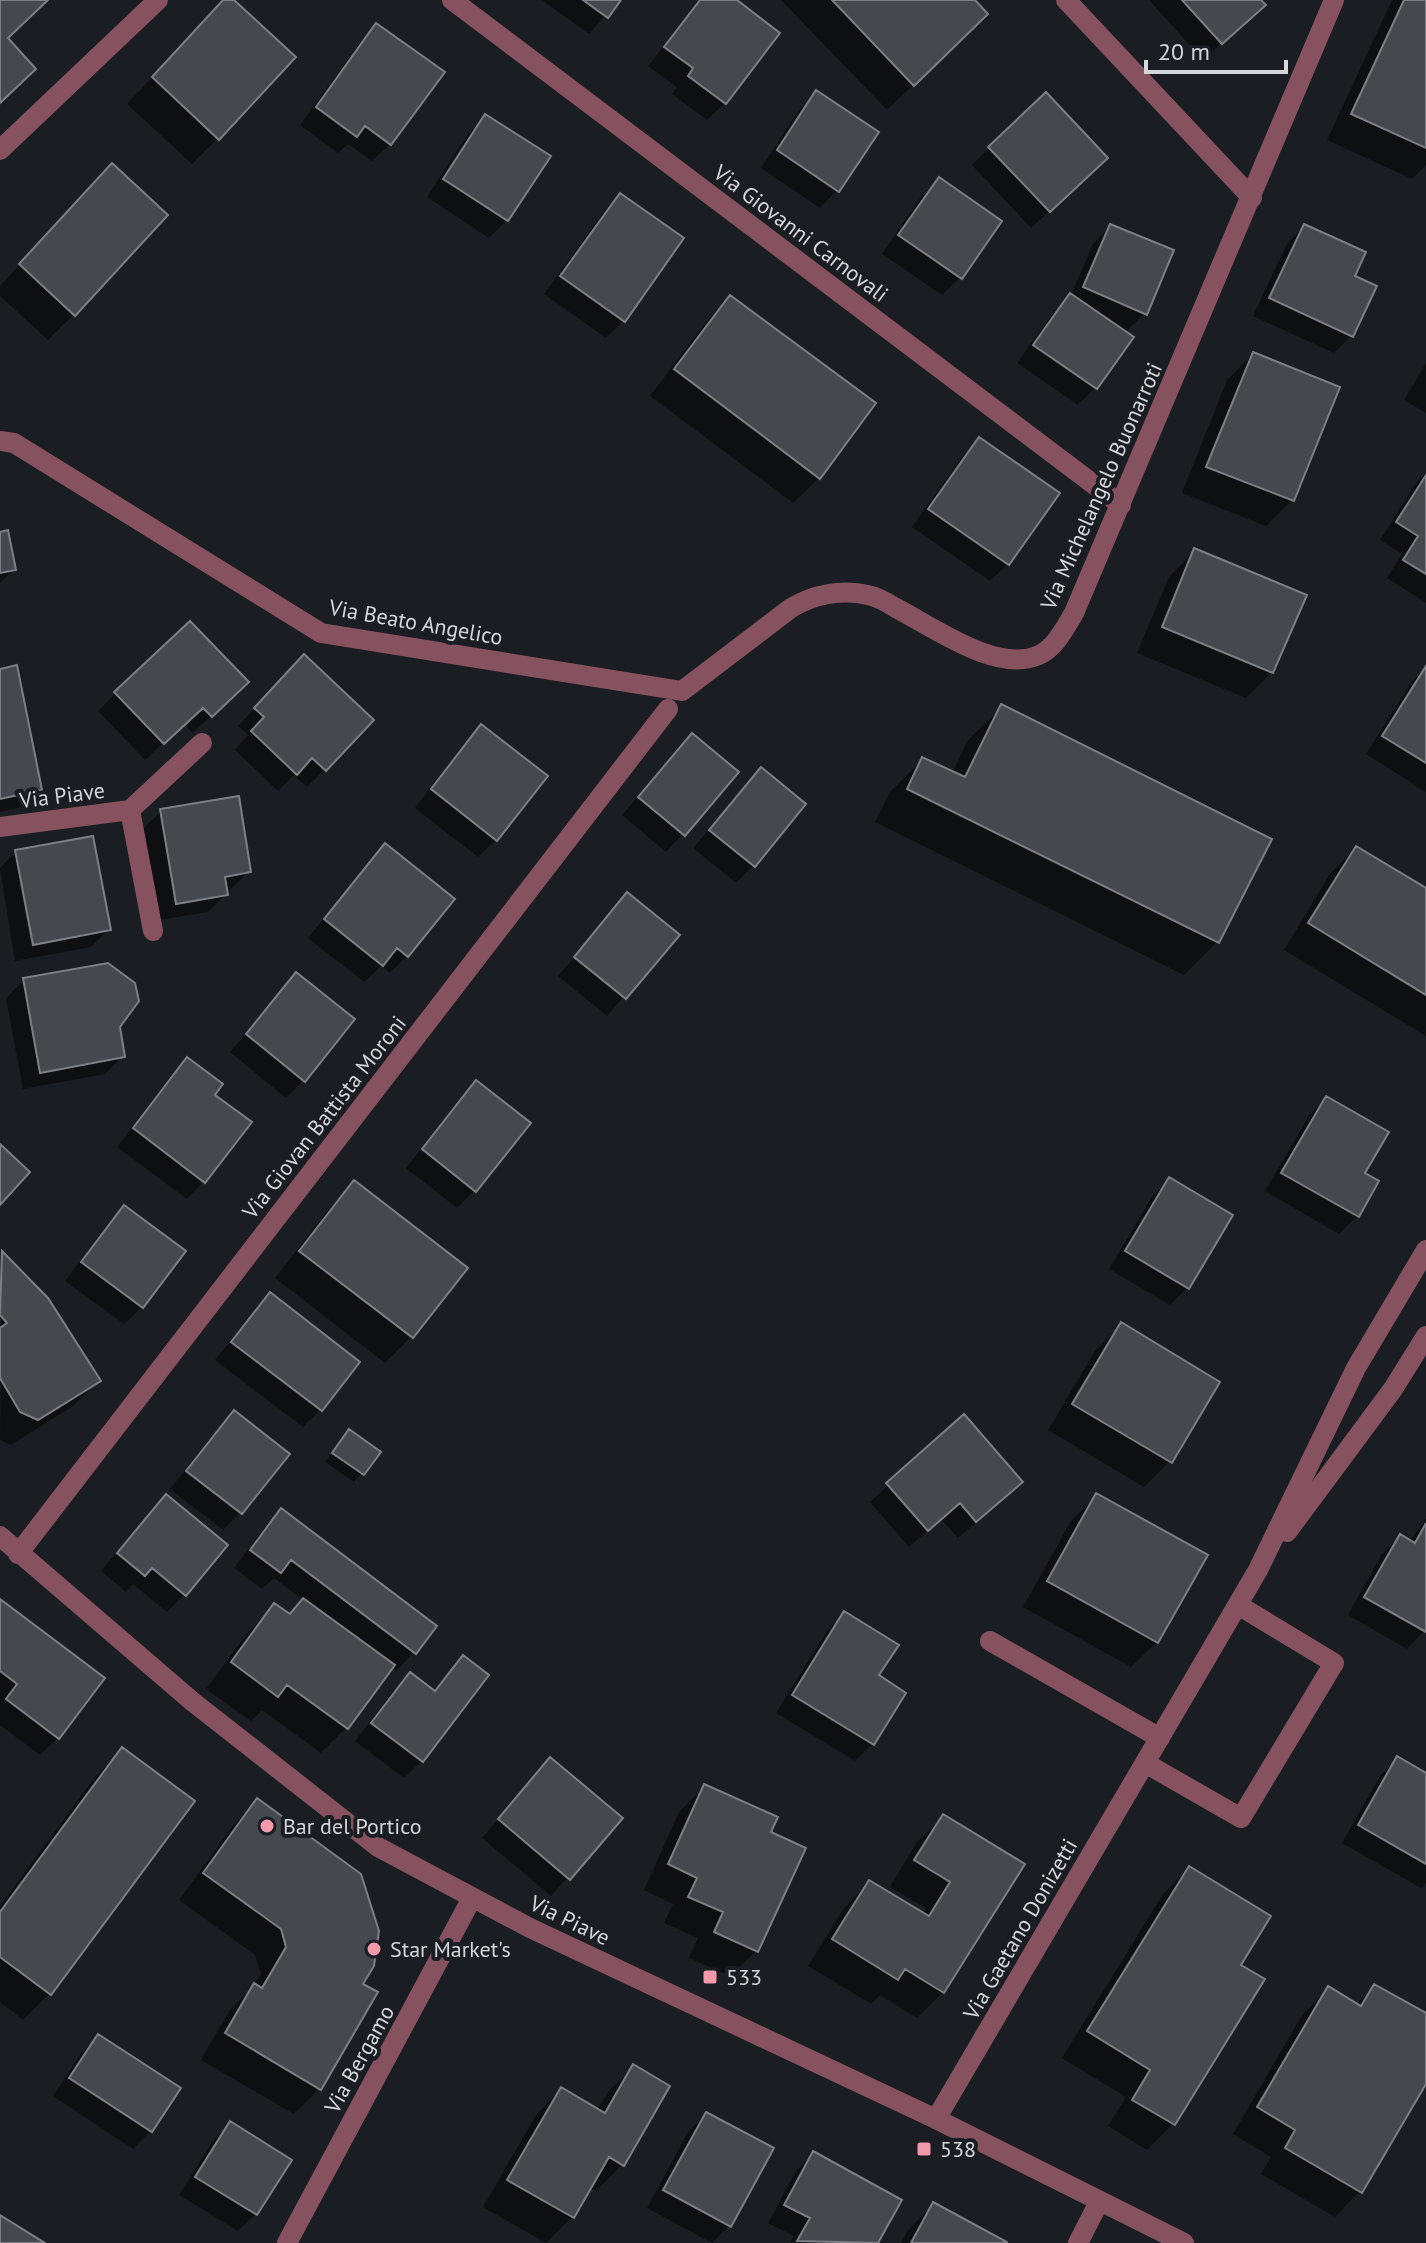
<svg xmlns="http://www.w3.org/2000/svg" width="1426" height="2243" font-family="'PT Sans',sans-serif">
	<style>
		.shadow { fill: #0007 }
		.building { fill: #45494d; stroke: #7c8085; stroke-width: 2 }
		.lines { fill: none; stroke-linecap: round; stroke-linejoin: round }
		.minor { stroke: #875260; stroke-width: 20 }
		.poi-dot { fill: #f29aac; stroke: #1a1d21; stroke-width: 3 }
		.labels { text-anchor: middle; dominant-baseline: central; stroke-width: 8; stroke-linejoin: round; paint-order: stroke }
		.street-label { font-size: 22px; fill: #d4d6d9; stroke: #1a1d21 }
		.poi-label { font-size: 22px; fill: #d4d6d9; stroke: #1a1d21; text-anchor: start }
	</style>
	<rect width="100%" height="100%" fill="#1a1d21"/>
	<path class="shadow" d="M225 0H231L218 138 192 164 127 104Z
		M542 0H618L589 34Z
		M700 0H733L725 103 707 120 672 94 677 87 648 66Z
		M781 0H972L960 40 887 110Z
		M1149 0H1259L1263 5 1203 60Z
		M1392 0H1426V165L1412 179 1327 140Z
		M376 26 390 144 372 161 348 144 338 153 300 125 359 44Z
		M816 93 837 190 820 208 761 168 799 110Z
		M486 116 507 220 489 238 427 197 468 134Z
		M989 148 1088 176 1031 228 972 165Z
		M939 180 999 222 960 278 942 295 882 254 921 197Z
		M86 192 74 314 48 340 0 296V286Z
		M620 195 624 320 606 338 544 294 603 213Z
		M1111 226 1145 313 1125 333 1095 388 1078 405 1017 363 1053 313 1071 295 1093 244Z
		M1304 226 1351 336 1334 353 1253 316 1287 244Z
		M731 297 819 478 793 503 650 396 705 323Z
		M1253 354 1338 388 1292 500 1266 526 1182 493 1227 380Z
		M1426 363V413L1404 400Z
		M980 439 1008 564 990 581 912 527 962 457Z
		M1426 473V603L1387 578 1402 554 1380 540 1416 483Z
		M0 534 14 569 0 583Z
		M1195 551 1272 672 1246 698 1137 653 1169 577Z
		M1426 667V792L1366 754 1413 680Z
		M0 671 40 790 22 807 0 812Z
		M287 674 325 769 307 787 294 775 278 791 235 750 248 735 238 726Z
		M116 693 228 700 193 733 184 724 145 760 98 711Z
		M1002 707 1217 942 1184 975 875 822 890 792 923 759 952 773 968 740Z
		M482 726 496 840 478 857 415 808 464 744Z
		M692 735 683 834 666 852 622 815Z
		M761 770 753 866 736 883 693 848Z
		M161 811 249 871 231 889 225 890 226 894 208 912 159 920 143 829Z
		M385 846 407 956 390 973 381 966 364 982 308 938 368 863Z
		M1356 848 1426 891V1036L1284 950 1330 874Z
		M16 852 109 929 91 947 15 961 0 868Z
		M627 895 677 935 607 1016 558 976Z
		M296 974 304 1080 286 1098 230 1052Z
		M24 980 118 1026 123 1056 105 1074 23 1089 6 998Z
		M187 1060 212 1095 204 1181 187 1199 117 1147 170 1077Z
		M476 1083 528 1123 474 1191 457 1208 406 1168 459 1100Z
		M1326 1098 1362 1174 1377 1182 1357 1216 1339 1234 1265 1191 1309 1116Z
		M1170 1179 1188 1287 1170 1305 1109 1269 1152 1197Z
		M354 1183 465 1269 411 1337 385 1363 275 1278 329 1209Z
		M124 1208 142 1307 124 1324 65 1281 107 1225Z
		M2 1254 46 1299 98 1381 73 1406 11 1445 0 1440Z
		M270 1295 357 1362 320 1410 303 1427 215 1360 253 1313Z
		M1121 1325 1170 1461 1144 1487 1048 1430 1095 1351Z
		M234 1413 287 1454 240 1513 223 1530 170 1489 217 1430Z
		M963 1417 1003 1499 958 1538 941 1519 909 1547 870 1502Z
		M349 1432 378 1453 354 1482 325 1462Z
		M1097 1495 1157 1642 1131 1667 1023 1607 1071 1521Z
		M281 1510 434 1627 397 1671 391 1666 347 1727 321 1753 262 1710 251 1721 206 1689 249 1631 275 1606 288 1615 303 1600 274 1578 262 1589 234 1568 264 1528Z
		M149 1515 185 1594 167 1612 133 1584 126 1592 101 1571Z
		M1426 1519V1629L1407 1649 1348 1615 1382 1554 1400 1537 1409 1542Z
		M0 1601 58 1738 40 1755 0 1725Z
		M844 1613 876 1676 872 1744 855 1761 776 1713 827 1631Z
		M463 1657 486 1675 422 1761 404 1778 355 1741 393 1692 410 1674 433 1691Z
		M122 1750 192 1802 49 1994 23 2020 0 2002V1906L96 1776Z
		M1397 1759 1426 1775V1883L1421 1888 1342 1843 1380 1776Z
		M550 1760 621 1818 551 1896 482 1838Z
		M705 1786 769 1833 756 1951 730 1976 689 1958 698 1938 664 1923 673 1904 644 1890 679 1812Z
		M257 1801 360 1984 320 2088 294 2114 201 2060 229 2011 254 1986 261 1974 255 1955 179 1900 232 1827Z
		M943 1817 1022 1865 943 1992 917 2018 880 1995 871 2004 808 1966 844 1908 869 1882 922 1914 926 1908 890 1887 917 1842Z
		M1189 1868 1238 1965 1262 1980 1173 2124 1147 2150 1108 2126 1126 2097 1062 2058 1163 1894Z
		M1375 1986 1426 2016V2080L1360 2191 1335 2217 1261 2174 1271 2157 1233 2134 1302 2015 1328 1989 1356 2005Z
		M98 2036 178 2089 150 2131 133 2149 53 2096 81 2054Z
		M634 2067 667 2086 622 2165 596 2191 589 2187 572 2217 546 2243 483 2207 536 2115 561 2089 597 2110 608 2092Z
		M706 2114 729 2226 712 2243 647 2208 688 2132Z
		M230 2123 256 2214 238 2231 179 2195 213 2141Z
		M813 2154 899 2201 876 2243H790L794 2236 768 2223 796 2171Z
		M934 2204 1004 2243H901L908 2230Z"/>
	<path class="building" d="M0 0H48L8 38 36 69 0 103Z
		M223 0H234L296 57 219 140 152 77Z
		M583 0H621L608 18Z
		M700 0H737L780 33 726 104 688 76 693 68 664 47Z
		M832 0H975L988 14 914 86Z
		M1182 0H1261L1266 5 1222 44Z
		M1404 0H1426V148L1351 114Z
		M376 23 445 72 391 145 365 126 357 137 316 107Z
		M816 90 879 132 839 192 777 150Z
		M1046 92 1108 158 1050 212 988 147Z
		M485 114 551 156 508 221 443 179Z
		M112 163 168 215 75 316 19 264Z
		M939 177 1002 221 962 279 898 235Z
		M620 193 684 238 625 322 560 276Z
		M1110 224 1174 250 1147 315 1083 287Z
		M1304 224 1366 252 1355 276 1377 286 1353 337 1269 298Z
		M1070 293 1134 337 1097 389 1033 345Z
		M730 295 876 403 820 479 674 369Z
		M1253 352 1340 387 1294 501 1206 467Z
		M979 437 1060 493 1009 565 928 509Z
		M1426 475V574L1403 560 1418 536 1396 522Z
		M8 530 16 570 0 573V532Z
		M1194 548 1307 595 1273 673 1162 627Z
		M190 621 249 682 212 717 203 708 164 744 114 692Z
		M304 654 374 720 326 771 312 758 297 775 251 731 264 717 254 708Z
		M17 665 42 790 0 799V669Z
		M1426 666V763L1382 736Z
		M1001 704 1272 839 1219 943 907 789 922 757 965 777Z
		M481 724 548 776 497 841 431 789Z
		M692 733 739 772 685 836 638 797Z
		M761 767 806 804 755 867 709 830Z
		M239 796 251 872 225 877 228 895 176 904 160 809Z
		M93 836 111 930 33 945 15 850Z
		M385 843 455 899 408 957 397 948 383 966 324 919Z
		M1356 846 1426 888V995L1308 923Z
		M627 892 680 935 626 999 574 957Z
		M108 963 135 983 139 1001 120 1027 125 1057 40 1073 23 978Z
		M296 972 355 1019 305 1082 246 1034Z
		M187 1057 223 1084 215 1095 252 1122 205 1183 133 1128Z
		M476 1080 531 1123 476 1192 422 1149Z
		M1326 1096 1389 1132 1365 1173 1379 1181 1359 1217 1281 1173Z
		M0 1144 30 1172 0 1205Z
		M1169 1177 1233 1215 1189 1289 1125 1251Z
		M354 1180 468 1268 413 1338 299 1251Z
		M124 1205 186 1251 143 1308 81 1262Z
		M2 1251 48 1298 101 1381 38 1420 20 1412 0 1378V1328L7 1323 0 1315Z
		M270 1292 360 1362 322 1411 231 1342Z
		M1121 1322 1220 1382 1172 1463 1072 1404Z
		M234 1410 290 1454 242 1514 186 1471Z
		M964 1414 1023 1482 976 1522 960 1503 928 1531 886 1483Z
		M349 1429 381 1452 364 1475 332 1453Z
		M1096 1493 1208 1555 1158 1643 1047 1581Z
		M166 1494 228 1545 186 1596 152 1568 145 1576 117 1553Z
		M281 1508 437 1626 416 1654 291 1560 281 1573 250 1550Z
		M1426 1523V1632L1364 1597 1400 1534 1415 1543Z
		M303 1598 395 1665 348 1729 287 1685 278 1697 231 1662 274 1603 290 1614Z
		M0 1599 105 1678 59 1739 6 1699 17 1684 0 1671Z
		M844 1611 899 1645 879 1675 906 1693 874 1745 792 1695Z
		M463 1655 489 1675 423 1762 371 1723 410 1672 435 1691Z
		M122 1747 195 1801 51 1995 0 1957V1912Z
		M1397 1756 1426 1773V1864L1358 1825Z
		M550 1757 623 1818 570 1880 498 1819Z
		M704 1784 778 1817 771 1832 806 1848 758 1952 714 1932 723 1912 688 1897 697 1878 668 1864Z
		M257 1798 361 1874 379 1931 374 1966 363 1984 378 1992 321 2090 225 2033 254 1983 262 1988 286 1947 281 1929 203 1873Z
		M943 1814 1025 1864 944 1993 905 1969 898 1980 832 1939 869 1880 929 1916 950 1882 914 1860Z
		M1189 1866 1271 1916 1241 1965 1265 1979 1175 2125 1132 2100 1150 2070 1087 2031Z
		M1374 1984 1426 2013V2084L1362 2193 1285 2148 1295 2130 1257 2107 1328 1986 1361 2006Z
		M98 2034 181 2088 152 2132 69 2078Z
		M633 2064 670 2086 624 2166 609 2157 574 2218 507 2180 561 2087 605 2113Z
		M706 2112 774 2148 731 2227 663 2190Z
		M230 2121 292 2160 257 2215 195 2177Z
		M813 2151 902 2200 878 2243 797 2241 810 2218 784 2205Z
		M933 2202 1007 2242V2243H911Z
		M0 2215 45 2243H0Z"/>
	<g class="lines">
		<path class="minor" d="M452 0 1121 505
			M1066 0 1252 198
			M0 150 158 0
			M0 441 14 443 321 633 682 691 791 608C814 594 842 589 868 595 878 597 888 603 896 608 933 627 997 674 1039 655 1055 648 1065 628 1074 613L1334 0
			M0 827 130 810
			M153 931 130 810 202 743
			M1287 1532 1393 1389 1426 1336
			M0 1536 193 1702 378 1847 530 1928 936 2119 1184 2243
			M18 1554 668 709
			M990 1641 1160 1738
			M1145 1763 1241 1818 1334 1663 1238 1605
			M936 2119 1258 1570 1356 1368 1426 1250
			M287 2243 472 1898
			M1078 2243 1099 2202"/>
	</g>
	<g class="poi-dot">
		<circle cx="267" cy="1826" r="8"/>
		<circle cx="374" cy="1949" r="8"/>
		<rect x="702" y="1969" width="16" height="16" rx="4"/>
		<rect x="916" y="2141" width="16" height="16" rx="4"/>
	</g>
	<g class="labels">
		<g class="street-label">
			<text transform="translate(801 233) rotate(37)">Via Giovanni Carnovali</text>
			<text transform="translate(1101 486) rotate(-66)">Via Michelangelo Buonarroti</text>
			<text transform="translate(416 622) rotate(10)">Via Beato Angelico</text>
			<text transform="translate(62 795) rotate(-7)">Via Piave</text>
			<text transform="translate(324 1117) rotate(-52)">Via Giovan Battista Moroni</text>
			<text transform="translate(570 1920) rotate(26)">Via Piave</text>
			<text transform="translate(1020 1929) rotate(-60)">Via Gaetano Donizetti</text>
			<text transform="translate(359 2059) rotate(-61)">Via Bergamo</text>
		</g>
		<g class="poi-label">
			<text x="283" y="1826">Bar del Portico</text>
			<text x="390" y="1949">Star Market's</text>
			<text x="726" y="1977">533</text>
			<text x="940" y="2149">538</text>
		</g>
	</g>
	<path d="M1146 60v12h140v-12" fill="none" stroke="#d4d6d9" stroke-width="4"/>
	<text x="1158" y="60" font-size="24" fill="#d4d6d9" stroke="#1a1d21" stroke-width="6" paint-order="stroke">20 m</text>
</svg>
